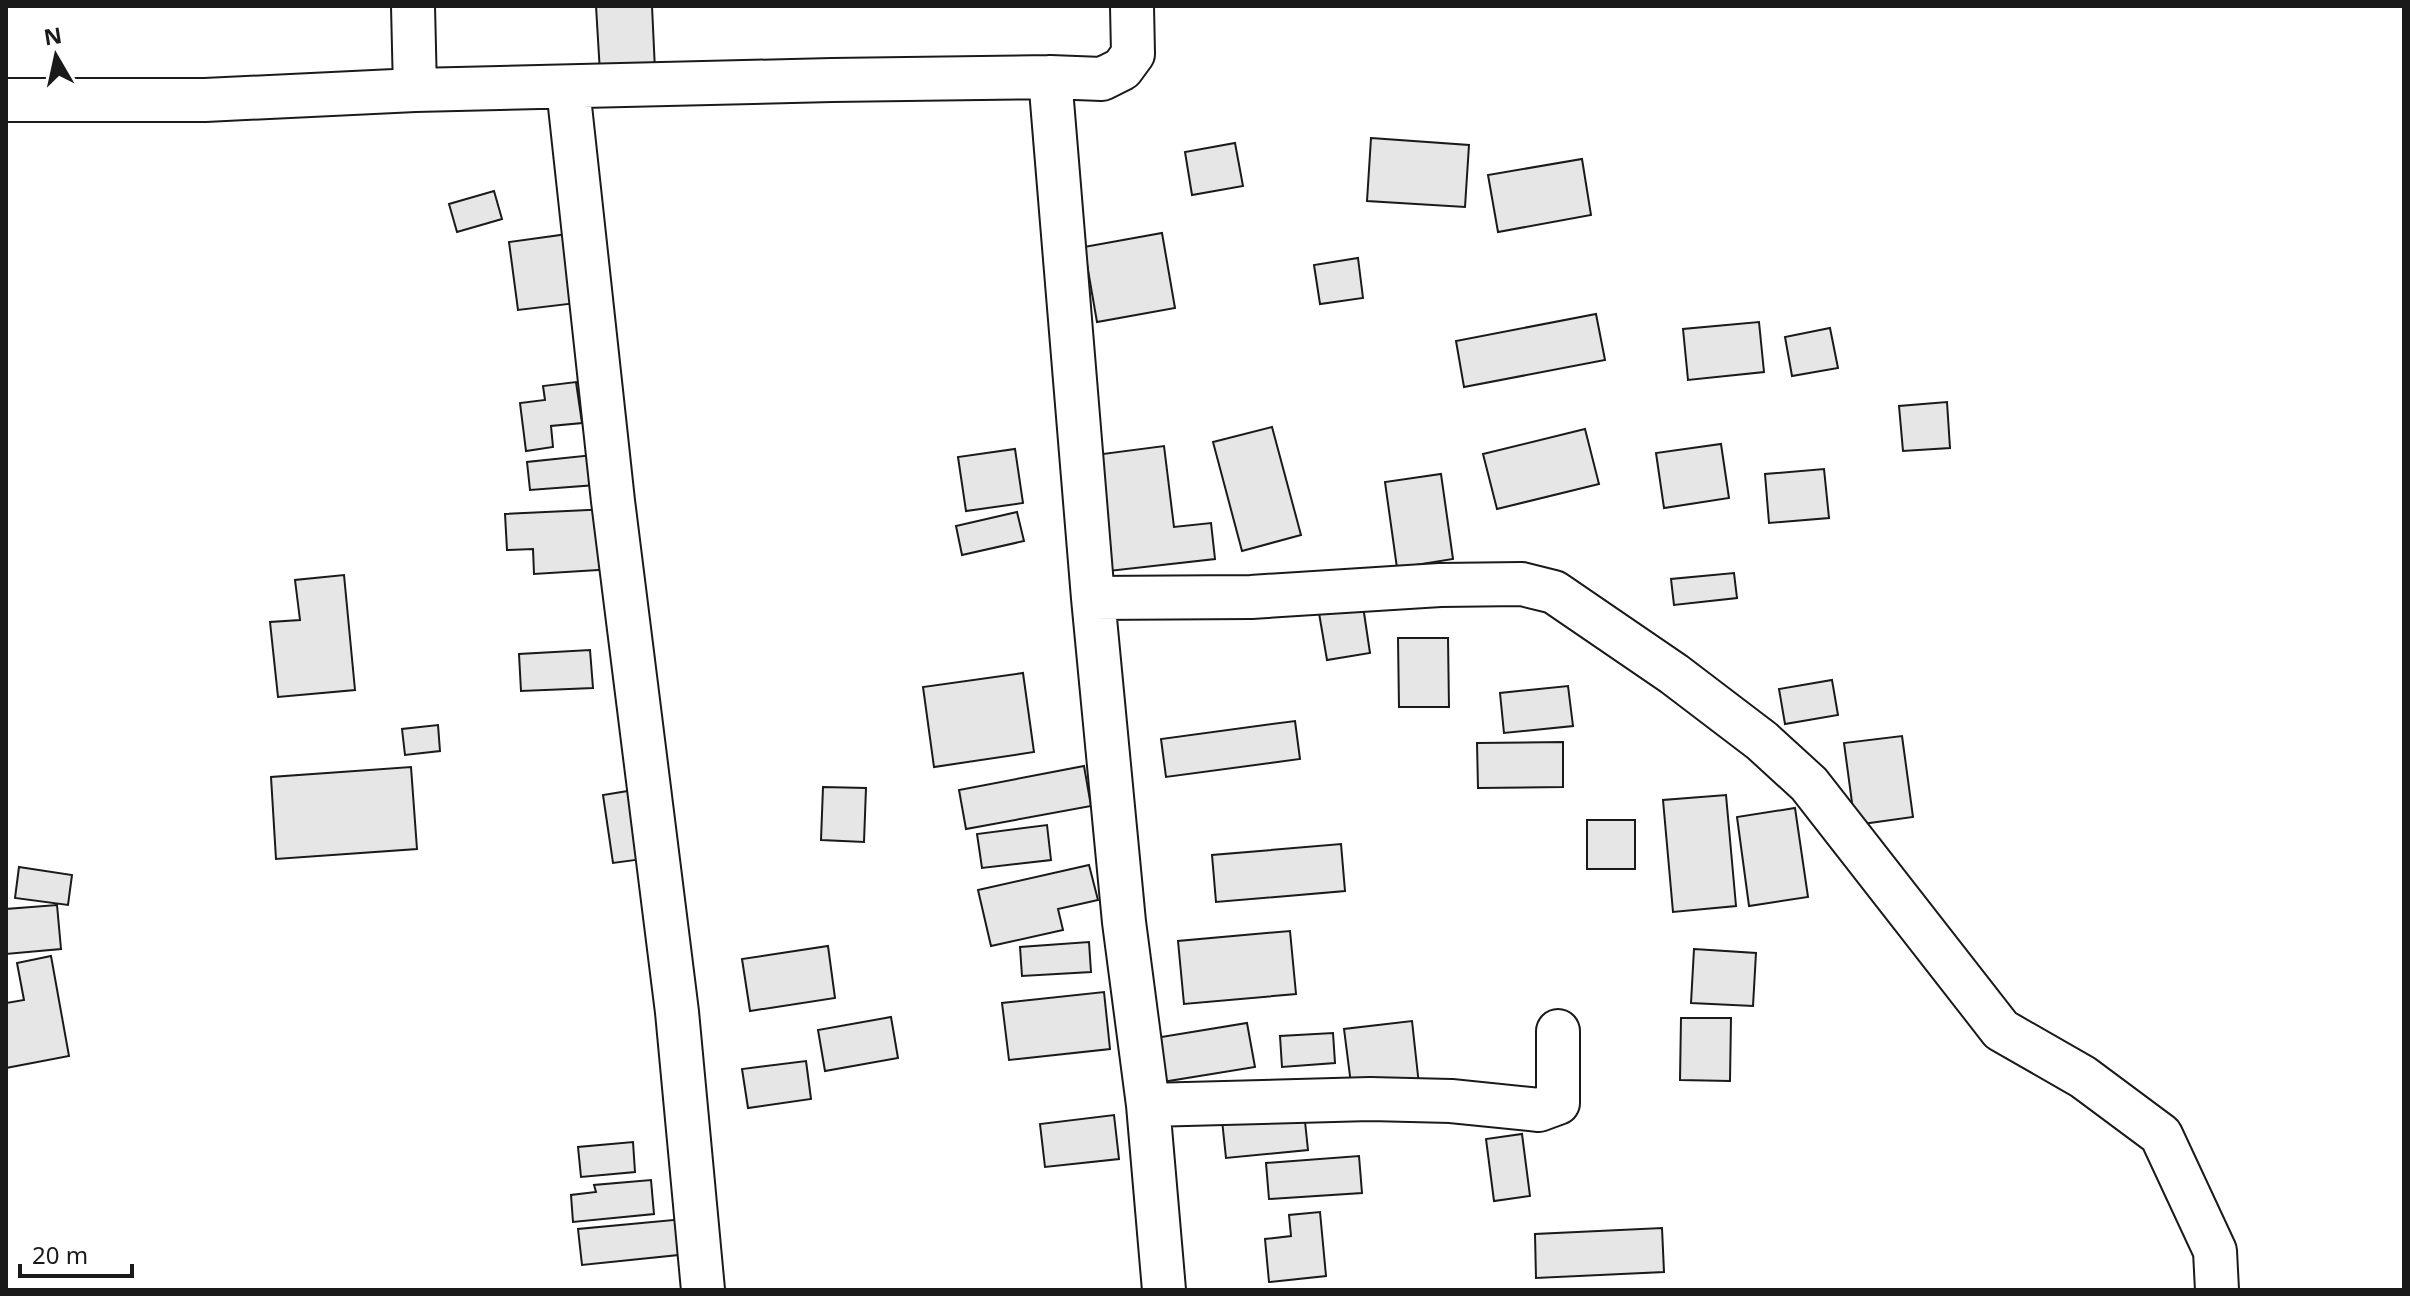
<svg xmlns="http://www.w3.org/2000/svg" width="2410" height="1296" font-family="'Noto Sans',sans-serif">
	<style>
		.building { fill: #e6e6e6; stroke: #1a1a1a; stroke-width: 2 }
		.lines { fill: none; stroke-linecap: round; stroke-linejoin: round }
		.minor-casing { stroke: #1a1a1a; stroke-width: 46 }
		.minor { stroke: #fff; stroke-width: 42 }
	</style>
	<rect width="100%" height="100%" fill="#fff"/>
	<path class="building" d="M596 6H652L655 70 600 73Z
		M1371 138 1469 145 1465 207 1367 201Z
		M1235 143 1243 186 1192 195 1185 152Z
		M1582 159 1591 215 1498 232 1488 175Z
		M494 191 502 219 457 232 449 204Z
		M1162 233 1175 308 1097 322 1084 247Z
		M568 234 577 303 518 310 509 242Z
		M1358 258 1363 298 1320 304 1314 265Z
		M1596 314 1605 360 1464 387 1456 341Z
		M1759 322 1764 372 1688 380 1683 329Z
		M1830 328 1838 368 1792 376 1785 337Z
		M576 382 582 423 551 426 553 447 526 451 520 403 545 400 543 386Z
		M1947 402 1950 448 1903 451 1899 406Z
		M1272 427 1301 535 1242 551 1213 442Z
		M1585 429 1599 484 1497 509 1483 454Z
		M1721 444 1729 498 1664 508 1656 453Z
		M1164 446 1174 527 1211 523 1215 559 1100 572 1087 456Z
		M1015 449 1023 503 966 511 958 457Z
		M593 455 596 485 530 490 527 462Z
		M1824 469 1829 518 1769 523 1765 474Z
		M1441 474 1453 559 1397 568 1385 482Z
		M610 509 614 569 534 574 533 549 507 550 505 514Z
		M1017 512 1024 541 962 555 956 526Z
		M1734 573 1737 598 1674 605 1671 579Z
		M344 575 355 690 278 697 270 622 300 620 295 580Z
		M1363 606 1370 653 1327 660 1319 613Z
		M1398 638H1448L1449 707H1399Z
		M590 650 593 688 521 691 519 654Z
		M1023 673 1034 752 934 767 923 687Z
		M1832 680 1838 715 1785 724 1779 689Z
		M1568 686 1573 726 1504 733 1500 693Z
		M1295 721 1300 759 1166 777 1161 739Z
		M438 725 440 751 405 755 402 729Z
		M1902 736 1913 817 1855 825 1844 743Z
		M1563 742V787L1478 788 1477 743Z
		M1084 766 1091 806 966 829 959 790Z
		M411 767 417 849 276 859 271 777Z
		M823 787 866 788 864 842 821 840Z
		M634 790 643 859 613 863 603 795Z
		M1726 795 1736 906 1673 912 1663 800Z
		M1795 808 1808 897 1749 906 1737 817Z
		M1587 820H1635V869H1587Z
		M1047 825 1051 860 982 868 977 834Z
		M1341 844 1345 891 1216 902 1212 855Z
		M1089 865 1098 900 1058 909 1063 930 991 946 978 890Z
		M19 867 72 875 68 905 15 898Z
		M57 905 61 949 6 954V909Z
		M1290 931 1296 994 1184 1004 1178 941Z
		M1089 942 1091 972 1022 976 1020 947Z
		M828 946 835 998 750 1011 742 959Z
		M1694 949 1756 953 1753 1006 1691 1003Z
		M51 956 69 1056 6 1068V1003L24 1000 17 963Z
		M1104 992 1110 1049 1009 1060 1002 1003Z
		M891 1017 898 1058 825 1071 818 1030Z
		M1681 1018H1731L1730 1081 1680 1080Z
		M1412 1021 1419 1085 1352 1092 1344 1029Z
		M1247 1023 1255 1067 1150 1084 1143 1040Z
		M1333 1033 1335 1063 1282 1067 1280 1036Z
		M806 1061 811 1099 748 1108 742 1069Z
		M1304 1112 1308 1150 1226 1158 1222 1120Z
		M1114 1115 1119 1159 1045 1167 1040 1124Z
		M1522 1134 1530 1196 1494 1201 1486 1139Z
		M633 1142 635 1172 581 1177 578 1147Z
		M1359 1156 1362 1193 1269 1199 1266 1163Z
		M651 1180 654 1214 573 1222 571 1195 596 1192 594 1185Z
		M1320 1212 1326 1276 1269 1282 1265 1239 1291 1236 1289 1215Z
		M684 1219 688 1254 582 1265 578 1229Z
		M1662 1228 1664 1272 1536 1278 1535 1234Z"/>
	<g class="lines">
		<g class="minor-casing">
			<path id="minor" d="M413 6 415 90
				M1050 77 1093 598 1124 922 1148 1105 1164 1290
				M568 88 613 501 677 1012 703 1290
				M6 100H205L415 90 832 80 1050 77 1102 79 1122 69 1133 54 1132 6
				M1093 598 1251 597 1440 585 1522 584 1554 592 1674 674 1762 741 1809 784 2001 1030 2083 1077 2161 1135 2215 1251 2217 1290
				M1148 1105 1370 1099 1451 1101 1539 1110 1558 1103V1031"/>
		</g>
		<use href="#minor" class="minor"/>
	</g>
	<rect width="2410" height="1296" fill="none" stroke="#1a1a1a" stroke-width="16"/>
	<g transform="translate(56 56) rotate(351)" stroke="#ffffff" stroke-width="6" paint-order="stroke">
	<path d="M0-6L14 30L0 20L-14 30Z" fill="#1a1a1a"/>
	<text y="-12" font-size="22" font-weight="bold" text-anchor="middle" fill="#1a1a1a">N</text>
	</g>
	<path d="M20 1264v12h112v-12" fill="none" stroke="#1a1a1a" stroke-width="4"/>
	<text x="32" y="1264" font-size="24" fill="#1a1a1a" stroke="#ffffff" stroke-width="6" paint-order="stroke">20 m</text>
</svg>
